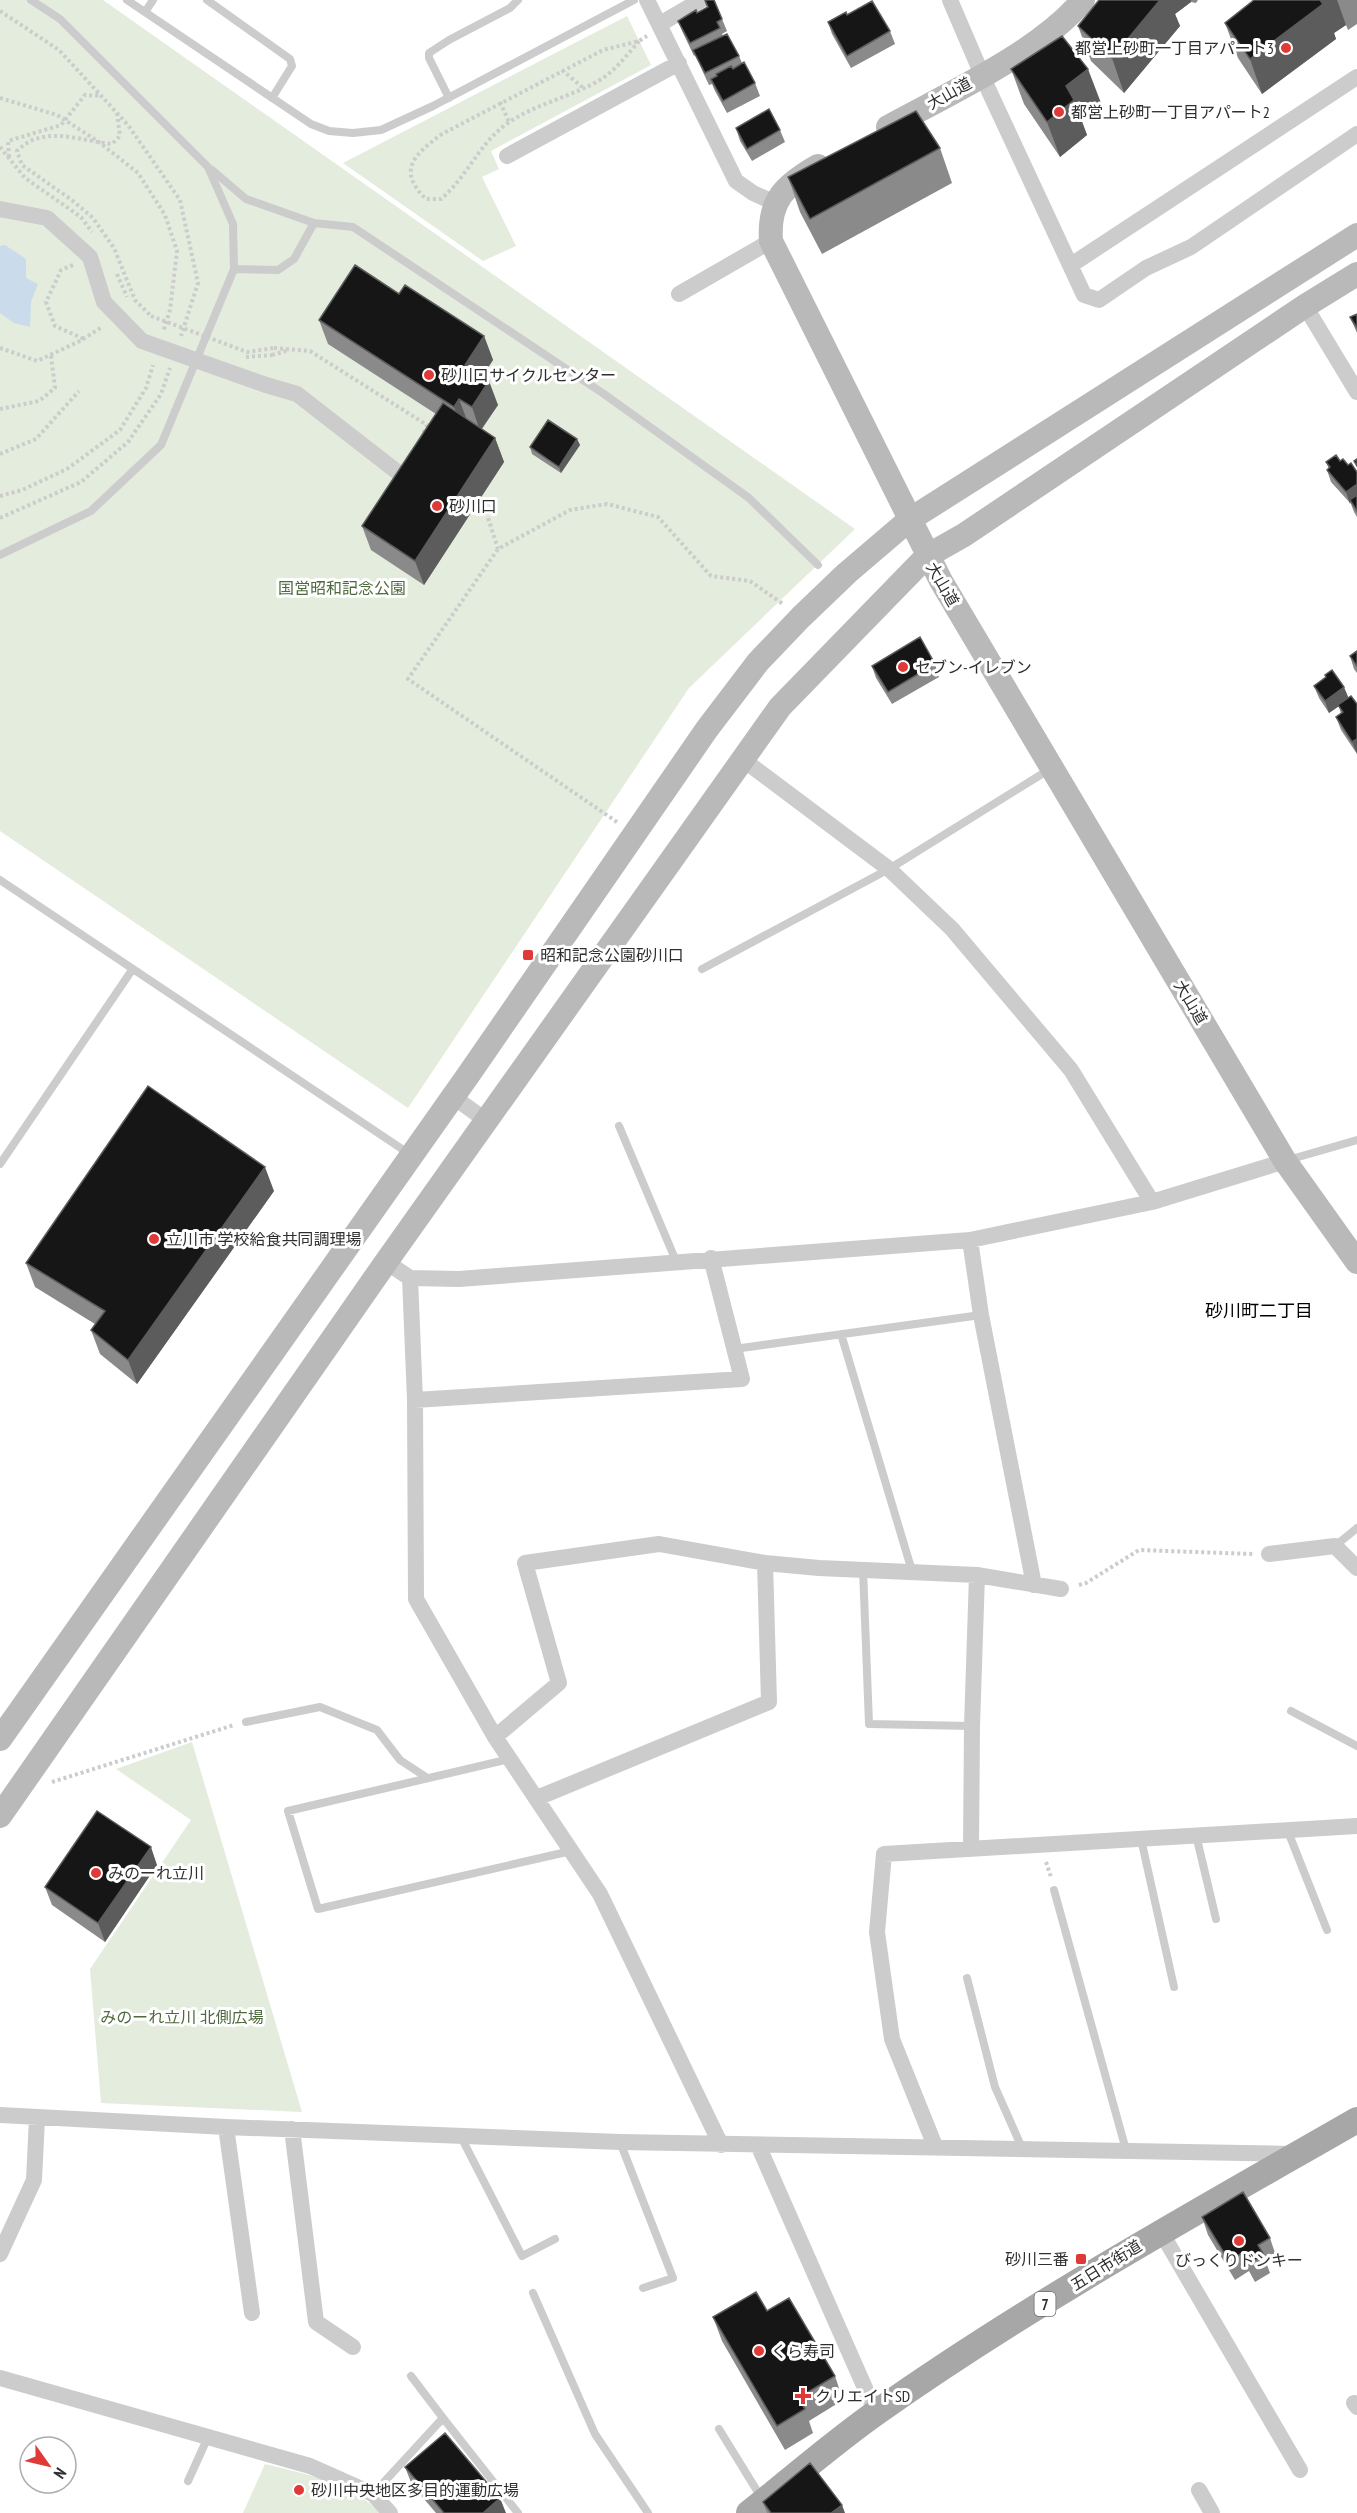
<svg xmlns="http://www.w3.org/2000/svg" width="1357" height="2513" font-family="'PT Sans Narrow','Noto Sans JP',sans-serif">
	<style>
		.green { fill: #e4ecdd }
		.water { fill: #cadbeb }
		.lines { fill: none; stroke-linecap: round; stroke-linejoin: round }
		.path { stroke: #ccc; stroke-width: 4; stroke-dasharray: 3 3; stroke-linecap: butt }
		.lane { stroke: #ccc; stroke-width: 8 }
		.street { stroke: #ccc; stroke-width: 16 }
		.secondary { stroke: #b9b9b9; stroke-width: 24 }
		.primary { stroke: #a7a7a7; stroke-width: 26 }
		.path-bridge { stroke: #ccc; stroke-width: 4; stroke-dasharray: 3 3; stroke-linecap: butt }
		.street-bridge { stroke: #ccc; stroke-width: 16 }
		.wall { fill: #8a8a8a }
		.shaded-wall { fill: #5c5c5c }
		.building { fill: #161616; stroke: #5c5c5c; stroke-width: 1.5 }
		.poi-dot { fill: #df3a38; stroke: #fff; stroke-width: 2 }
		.labels { text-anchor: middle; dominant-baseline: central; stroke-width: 6; stroke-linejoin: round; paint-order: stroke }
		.shield { fill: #fff; stroke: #6d6d6d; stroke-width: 1.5 }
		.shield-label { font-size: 15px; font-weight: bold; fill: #2f2f2f }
		.poi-label { font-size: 16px; fill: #2f2f2f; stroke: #fff; text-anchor: start }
		.street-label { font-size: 16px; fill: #2f2f2f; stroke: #fff }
		.park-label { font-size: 16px; fill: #4e693e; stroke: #fff }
		.neighbourhood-label { font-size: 18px; fill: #000; stroke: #fff }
	</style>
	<rect width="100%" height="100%" fill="#fff"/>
	<path class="green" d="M0 0H103L855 529 689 688 408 1108 0 831Z
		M627 16 651 65 491 151 499 169 482 177 516 246 483 261 343 163Z
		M192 1742 302 2112 101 2103 90 1969 191 1820 116 1769Z
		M265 2464C302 2473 355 2484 380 2513H243Z"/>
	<path class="water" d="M5 245 26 259V278L38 284 31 302 30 327 14 323 0 313V246Z"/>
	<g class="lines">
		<path class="path" d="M0 11 59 50 128 125 180 200 198 283 181 336
			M639 41C627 55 616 70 600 80 571 97 535 104 508 123 479 143 468 176 441 199H426C396 170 415 154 442 134L603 50 639 41 647 36
			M562 70 582 87
			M0 98 57 115 99 142 138 173 165 215 177 251 170 310 163 332
			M500 102 509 122
			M117 113 120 136 112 144C80 141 43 124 17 151L22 165 73 201 93 218 114 248 135 300 151 316
			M0 147 25 178 81 217 92 232
			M9 157 8 141 61 125 85 95 102 96
			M73 265 61 270 46 302 55 326 84 339
			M117 274 127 297
			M0 348 37 361 80 341 102 327
			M274 348 310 351 427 425 423 434
			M272 355 286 351
			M0 409 39 401 55 388 51 355
			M0 454 36 439 79 391
			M0 496 22 490 67 469 120 430 146 388 153 365
			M477 498 483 502 498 549
			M0 518 81 482 128 442 161 394 170 368
			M617 822 408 679 498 549 570 510 607 504 658 517 711 576 750 581 783 604
			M1079 1585 1086 1583 1139 1550 1253 1554
			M52 1782 234 1725
			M1046 1862 1051 1877"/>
		<path class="lane" d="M127 0 311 124 329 131 353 133 381 130 433 106 634 0
			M207 0 290 59 292 66 272 98
			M145 12 153 0
			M449 98 429 58V53L449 40 510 8 518 0
			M212 170 246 199 314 223 294 259 278 270 234 269
			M314 223 353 227 604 394 749 498 818 565
			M0 555 91 511 161 445 234 269 233 224 208 167 60 19 31 0
			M0 880 411 1155
			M702 969 889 869 1050 769
			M619 1126 676 1261
			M1288 1160 1357 1140
			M0 1164 132 970
			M841 1334 912 1571
			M734 1349 981 1315
			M1335 1546 1357 1528
			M863 1569 869 1724 972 1726
			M1291 1711 1357 1746
			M246 1722 320 1707 377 1730 400 1760 426 1777
			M510 1759 288 1811 318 1909 571 1851
			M1287 1829 1327 1930
			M1196 1835 1216 1919
			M1141 1839 1174 1987
			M1054 1890 1126 2150
			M967 1978 995 2087 1022 2148
			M460 2135 522 2256 555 2239
			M620 2142 673 2278 643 2288
			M533 2293 595 2434 648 2513
			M411 2376 443 2418
			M719 2429 762 2499
			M188 2481 208 2437
			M373 2494 443 2418 518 2513"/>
		<path class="street" d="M647 0 736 181 753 193 775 203
			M950 0 989 91 1084 295 1099 300 1146 268 1191 247 1357 134
			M660 24 701 0
			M507 156 679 63
			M0 209 47 218 90 257 104 302 142 341
			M1071 265 1357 77
			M679 294 771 241
			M1305 306 1357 392
			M266 385 297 394 414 485
			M741 758 889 869 952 929 1071 1070 1152 1202
			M452 1096 487 1121
			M970 1240 981 1315 1034 1585
			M386 1262 410 1278 415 1400 416 1599 495 1737 600 1894 721 2145
			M410 1278 459 1279 970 1240 1152 1202 1285 1161
			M415 1400 742 1379 711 1258
			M1269 1554 1335 1546 1357 1568
			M495 1737 559 1683 525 1563 659 1544 765 1563 819 1568 977 1575 1061 1589
			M537 1798 769 1702 765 1563
			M971 1849 972 1726 977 1575
			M0 2115 226 2127 620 2142 1294 2154
			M226 2127 252 2313
			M292 2129 316 2322 353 2347
			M758 2145 876 2413
			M935 2146 892 2039 877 1932 884 1854 1357 1826
			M1161 2232 1300 2470
			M0 2254 34 2180 37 2118
			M0 2378 310 2466 373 2494 390 2513
			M1354 2403 1357 2407
			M1199 2490 1212 2513"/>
		<path class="secondary" d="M888 127C948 94 1040 52 1083 0
			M818 166C785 185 768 200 771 241L941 581 1285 1161 1357 1262
			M0 1739 469 1074 707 729 758 662 801 617 847 573 909 520 1357 235
			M0 1816 386 1262 780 707 927 556 964 535 1305 306 1357 274"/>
		<path class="primary" d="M749 2513C792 2479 833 2443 877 2412 1030 2304 1195 2213 1357 2120"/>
		<path class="path-bridge" d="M151 316 247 352 274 348
			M246 357 272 355"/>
		<path class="street-bridge" d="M142 341 266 385"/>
	</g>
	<path class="wall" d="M704 0 722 19 727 31 722 34 723 36 739 56 742 63 755 83 760 96 727 113 715 91 712 84 709 85 695 55 694 56 683 33 678 21 707 8Z
		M1099 0H1198L1196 3 1191 2 1175 14 1180 26 1124 93 1091 61 1078 26Z
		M1254 0H1357V24L1348 30 1346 25 1334 33 1336 39 1262 94 1238 58 1225 23Z
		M847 15 890 31 895 44 851 68 832 34 828 22Z
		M1011 69 1101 103 1081 119 1087 135 1060 157 1024 104Z
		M736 128 780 130 785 142 752 161 740 141Z
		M940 148 952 183 822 254 800 212 788 177Z
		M399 294 484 336 493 360 482 376 498 405 482 429 495 438 504 462 424 585 371 550 362 526 436 414 328 344 319 320Z
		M1357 314V333L1350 317Z
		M577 439 580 445 561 473 532 454 530 447Z
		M1340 461 1357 472V517L1354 512 1351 504 1331 482 1327 470 1329 469 1326 462Z
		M1357 651V673L1354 669 1350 656Z
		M935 664 939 677 892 704 876 678 872 666Z
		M1332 670 1357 754 1341 730 1336 717 1341 714 1339 706 1329 713 1319 698 1314 686 1326 678 1325 675Z
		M274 1191 137 1384 100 1354 91 1330 95 1324 35 1287 26 1263Z
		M157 1865 105 1942 52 1905 45 1887Z
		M1202 2217 1270 2238 1276 2256 1266 2262 1270 2273 1255 2282 1249 2271 1235 2280 1208 2235Z
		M767 2311 835 2376 843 2400 809 2421 813 2433 785 2450 722 2341 713 2317Z
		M405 2467 506 2513H436L412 2485Z
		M763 2502 845 2513H767Z"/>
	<path class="shaded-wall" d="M1160 0H1191V2L1175 14 1180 26 1124 93 1112 58Z
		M1320 0H1337L1346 25 1334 33 1336 39 1262 94 1250 59Z
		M1088 69 1101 103 1081 119 1087 135 1060 157 1047 122 1066 86Z
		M484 336 493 360 474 389 465 365Z
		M489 381 498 405 480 431 472 407Z
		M459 399 468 423 463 431 454 407Z
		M495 438 504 462 424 585 415 561Z
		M577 439 580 445 561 473 559 467Z
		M1357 484V499L1350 500V504L1346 492Z
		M1344 687 1349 699 1329 713 1325 701Z
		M1357 739V754L1352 742Z
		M265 1167 274 1191 137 1384 128 1360Z
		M151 1847 157 1865 105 1942 98 1923Z
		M500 2498 506 2513H483Z
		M842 2505 845 2513H831Z"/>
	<path class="building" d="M705 0H714L722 19 717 22 720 28 690 43 678 21 696 10 697 13 708 7Z
		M1099 0H1160L1112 58 1078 26Z
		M1254 0H1320L1323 4 1250 59 1225 23Z
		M872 1 890 31 847 56 828 22 846 12 847 15Z
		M727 34 739 56 705 73 693 50Z
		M1062 36 1088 69 1066 86 1074 100 1047 122 1011 69Z
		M744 62 755 83 723 101 711 79 717 76 716 74 731 66 733 69Z
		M769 109 780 130 747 149 736 128Z
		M916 111 940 148 810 219 788 177Z
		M355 265 399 294 405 285 484 336 465 365 489 381 472 407 459 399 454 407 319 320Z
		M1357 314V328L1350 317Z
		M443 403 495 438 415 561 362 526Z
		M548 420 577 439 559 467 530 447Z
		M1336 455 1340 461 1343 459 1348 465 1351 463 1357 472V484L1346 492 1327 470 1330 467 1326 462Z
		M1357 459V466L1354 461Z
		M1357 495V511L1350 500Z
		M920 637 935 664 888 692 872 666Z
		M1357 651V666L1350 656Z
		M1332 670 1344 687 1325 701 1314 686 1326 677 1325 675Z
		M1351 696 1357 704V739L1352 742 1336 717 1343 712 1338 705Z
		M148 1086 265 1167 128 1360 91 1330 105 1311 26 1263Z
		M97 1811 151 1847 98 1923 45 1887Z
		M1243 2192 1270 2238 1258 2245 1264 2255 1249 2264 1242 2253 1229 2261 1202 2217Z
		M756 2292 767 2311 789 2298 835 2376 798 2398 805 2409 777 2426 713 2317Z
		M445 2433 500 2498 483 2513H444L405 2467Z
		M810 2463 842 2505 831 2513H771L763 2502Z"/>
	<g class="poi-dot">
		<circle cx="1286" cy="48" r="6"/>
		<circle cx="1059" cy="112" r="6"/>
		<circle cx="429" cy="375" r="6"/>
		<circle cx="437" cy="506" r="6"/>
		<circle cx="903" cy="667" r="6"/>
		<rect x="522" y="949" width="12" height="12" rx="3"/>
		<circle cx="154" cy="1239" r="6"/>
		<circle cx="96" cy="1873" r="6"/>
		<circle cx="1239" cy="2241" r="6"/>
		<rect x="1075" y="2253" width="12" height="12" rx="3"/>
		<circle cx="759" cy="2351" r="6"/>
		<path d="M800 2387h6v6h6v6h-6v6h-6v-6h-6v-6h6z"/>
		<circle cx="299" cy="2490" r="6"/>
	</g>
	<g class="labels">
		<rect class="shield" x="1034.5" y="2292" width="21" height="24" rx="4.5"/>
		<g class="shield-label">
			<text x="1045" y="2304">7</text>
		</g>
		<g class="poi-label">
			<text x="1274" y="48" text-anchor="end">都営上砂町一丁目アパート3</text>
			<text x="1071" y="112">都営上砂町一丁目アパート2</text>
			<text x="441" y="375">砂川口サイクルセンター</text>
			<text x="449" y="506">砂川口</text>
			<text x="915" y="667">セブン-イレブン</text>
			<text x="540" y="955">昭和記念公園砂川口</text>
			<text x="166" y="1239">立川市 学校給食共同調理場</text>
			<text x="108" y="1873">みのーれ立川</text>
			<text x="1069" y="2259" text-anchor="end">砂川三番</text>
			<text x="1239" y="2260" text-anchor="middle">びっくりドンキー</text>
			<text x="771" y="2351">くら寿司</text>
			<text x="815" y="2396">クリエイトSD</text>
			<text x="311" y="2490">砂川中央地区多目的運動広場</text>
		</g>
		<g class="street-label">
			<text transform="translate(949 93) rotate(-29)">大山道</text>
			<text transform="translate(943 584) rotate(60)">大山道</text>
			<text transform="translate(1191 1002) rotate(59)">大山道</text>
			<text transform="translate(1106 2265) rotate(-32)">五日市街道</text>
		</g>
		<g class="park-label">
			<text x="342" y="588">国営昭和記念公園</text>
			<text x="182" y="2017">みのーれ立川 北側広場</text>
		</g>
		<g class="neighbourhood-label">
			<text x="1259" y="1310">砂川町二丁目</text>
		</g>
	</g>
	<g transform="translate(48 2465) rotate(124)"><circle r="28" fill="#ffffff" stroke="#acacac" stroke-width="1.5"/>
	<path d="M0-4.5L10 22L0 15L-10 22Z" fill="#df3a38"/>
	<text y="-9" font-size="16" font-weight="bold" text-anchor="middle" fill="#2f2f2f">N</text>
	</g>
</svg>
